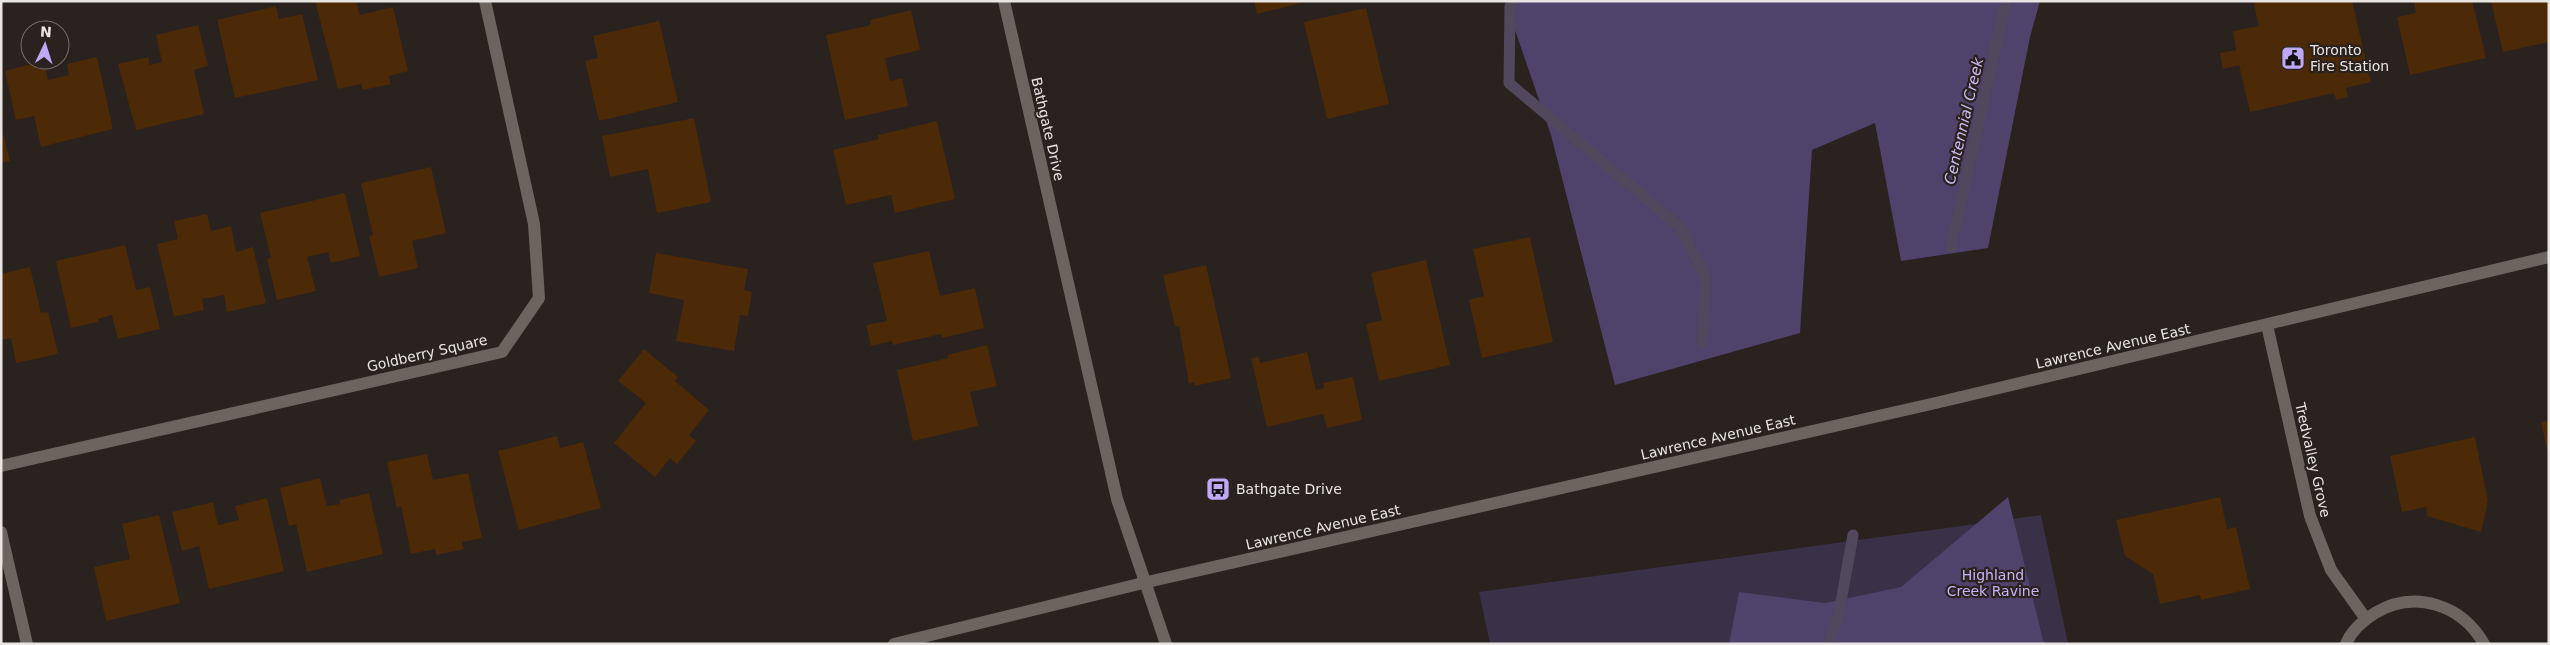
<svg xmlns="http://www.w3.org/2000/svg" width="2550" height="645" font-family="'DejaVu Sans',sans-serif">
	<style>
		.green { fill: #383148 }
		.forest { fill: #4f426b }
		.lines { fill: none; stroke-linecap: round; stroke-linejoin: round }
		.stream { stroke: #52485e; stroke-width: 11 }
		.building { fill: #4c2907 }
		.minor { stroke: #6c655f; stroke-width: 12 }
		.secondary { stroke: #6c655f; stroke-width: 12 }
		.labels { text-anchor: middle; dominant-baseline: central; stroke-width: 4.5; stroke-linejoin: round; paint-order: stroke }
		.poi-label { font-size: 14px; fill: #e9e5e2; stroke: #29221e; text-anchor: start }
		.street-label { font-size: 14px; fill: #e9e5e2; stroke: #29221e }
		.park-label { font-size: 14px; fill: #c9b4fa; stroke: #29221e }
		.water-label { font-size: 15px; font-style: italic; fill: #cdbdf5; stroke: #29221e }
	</style>
	<rect width="100%" height="100%" fill="#29221e"/>
	<path class="green" d="M2041 515 2068 644H1490L1479 592Z"/>
	<path class="forest" d="M1505 1H2040L2030 37 1988 248 1901 261 1875 123 1812 150 1800 333 1615 385 1551 135Z
		M2008 497 2044 644H1729L1739 592 1825 603 1901 587Z"/>
	<g class="lines">
		<path class="stream" d="M1513 1 1510 6 1509 83 1681 228 1706 278 1702 343
			M1951 247 2006 1
			M1829 644 1839 613 1853 535"/>
	</g>
	<path class="building" d="M315 1H356L360 15 393 7 408 71 389 76 391 84 363 90 361 84 338 89Z
		M1254 1H1305V2L1257 14Z
		M2253 1H2352L2371 82 2346 88 2348 97 2336 100 2334 93 2250 112 2239 65 2223 69 2220 53 2236 50 2233 31 2259 26Z
		M2414 1H2472L2486 58 2410 75 2397 17 2416 13Z
		M2491 1H2549V42L2503 52Z
		M276 6 279 19 302 14 318 80 235 98 217 20Z
		M1366 8 1389 104 1327 119 1304 22Z
		M911 10 920 50 885 58 890 81 902 78 908 106 845 120 826 35 871 25 870 20Z
		M659 21 678 102 599 121 585 61 598 58 593 36Z
		M198 25 208 66 194 70 204 114 136 130 118 64 148 57 150 65 162 62 156 35Z
		M97 57 113 129 41 147 34 116 16 120 5 71 44 61 48 80 69 75 67 64Z
		M694 118 711 202 657 213 648 169 610 177 602 136Z
		M937 121 955 199 895 213 891 195 846 205 833 150 879 139 878 135Z
		M1 126 10 161 1 163Z
		M431 167 446 233 412 241 418 268 379 277 369 236 373 235 361 183Z
		M345 193 360 256 331 263 328 252 307 257 316 291 277 300 267 259 271 258 260 213Z
		M207 214 211 231 231 226 236 252 253 247 266 303 227 312 224 295 202 299 204 310 174 317 157 244 178 239 174 221Z
		M1530 237 1553 342 1482 358 1469 300 1484 296 1473 249Z
		M125 245 136 290 150 287 160 329 118 339 112 315 98 319V322L71 328 56 261Z
		M929 251 940 296 975 288 984 328 942 338 941 334 893 345 892 341 871 346 866 325 887 321 873 263Z
		M656 253 748 269 744 290 752 292 748 316 740 315 734 351 676 341 684 300 649 293Z
		M1426 260 1450 365 1379 381 1366 324 1382 320 1371 273Z
		M1206 265 1231 378 1195 386 1194 382 1189 384 1179 326 1175 327 1163 275Z
		M30 267 41 313 48 312 58 354 16 363 11 338 1 340V274Z
		M987 345 997 386 970 392 978 426 913 441 897 370 948 358 947 355Z
		M644 349 678 377 675 381 709 410 689 435 696 441 677 464 670 458 655 477 614 443 646 403 618 381Z
		M1307 352 1316 390 1324 388 1323 383 1353 377 1362 420 1327 428 1323 414 1267 427 1251 358 1259 357 1260 363Z
		M2549 421V454H2548L2541 422Z
		M557 436 560 448 583 442 601 508 519 530 498 451Z
		M2475 437 2488 501 2481 532 2427 516 2426 507 2402 512 2390 456Z
		M427 454 433 480 468 473 482 538 462 542 464 549 436 555 435 549 411 554 401 506 397 508 387 462Z
		M320 478 327 506 340 504V500L369 493 383 554 307 572 296 524 289 526 280 488Z
		M2220 497 2227 529 2236 527 2250 589 2201 600 2200 595 2160 604 2153 574 2125 556 2116 520Z
		M267 498 284 571 209 589 199 546 182 551 172 512 213 502 218 525 239 520 235 506Z
		M159 515 180 603 106 621 94 567 130 559 122 524Z"/>
	<g class="lines">
		<path class="minor" d="M1004 1 1117 499 1166 644
			M2267 325 2310 516 2331 570 2366 619
			M1 466 502 352 539 298 534 224 485 1
			M1 532 27 644
			M2346 644C2351 631 2364 620 2375 613 2415 589 2462 605 2484 644"/>
		<path class="secondary" d="M894 644 1143 583 1940 402 2549 257"/>
	</g>
	<defs>
		<g id="civic-square" transform="scale(1.25)"><rect x="-9" y="-9" width="18" height="18" rx="4" fill="#bfa8f4" stroke="#29221e"/><path d="M-.6-6.5H3V-4.5H.6V-3L4-1V1h2V6H-6V1h2V-1L-.6-3ZM-1.2 2.5V6h2.4V2.5Z" fill="#111"/></g>
		<g id="bus-square" transform="scale(1.25)"><rect x="-9" y="-9" width="18" height="18" rx="4" fill="#bfa8f4" stroke="#29221e"/><path d="M-5-6H5V4H4V6H2V4H-2V6H-4V4H-5ZM-3.5-4V0h7V-4ZM-3.5 1.2v1.5H-2V1.2ZM2 1.2v1.5H3.5V1.2Z" fill="#111"/></g>
	</defs>
	<g fill-rule="evenodd">
		<use href="#civic-square" x="2293" y="58"/>
		<use href="#bus-square" x="1218" y="489"/>
	</g>
	<g class="labels">
		<g class="poi-label">
			<text x="2310" y="50">Toronto<tspan x="2310" dy="16">Fire Station</tspan></text>
			<text x="1236" y="489">Bathgate Drive</text>
		</g>
		<g class="street-label">
			<text transform="translate(1048 129) rotate(77)">Bathgate Drive</text>
			<text transform="translate(2113 346) rotate(-13)">Lawrence Avenue East</text>
			<text transform="translate(427 353) rotate(-13)">Goldberry Square</text>
			<text transform="translate(1718 437) rotate(-13)">Lawrence Avenue East</text>
			<text transform="translate(2313 460) rotate(77)">Tredvalley Grove</text>
			<text transform="translate(1323 527) rotate(-13)">Lawrence Avenue East</text>
		</g>
		<g class="park-label">
			<text x="1993" y="575">Highland<tspan x="1993" dy="16">Creek Ravine</tspan></text>
		</g>
		<g class="water-label">
			<text transform="translate(1964 121) rotate(-77)">Centennial Creek</text>
		</g>
	</g>
	<rect width="2550" height="645" fill="none" stroke="#e9e5e2" stroke-width="5"/>
	<g transform="translate(45 45) rotate(4)"><circle r="24" fill="#29221e" stroke="#76706c"/>
	<path d="M0-4L9 19L0 12L-9 19Z" fill="#bfa8f4"/>
	<text y="-8" font-size="14" font-weight="bold" text-anchor="middle" fill="#e9e5e2">N</text>
	</g>
</svg>
